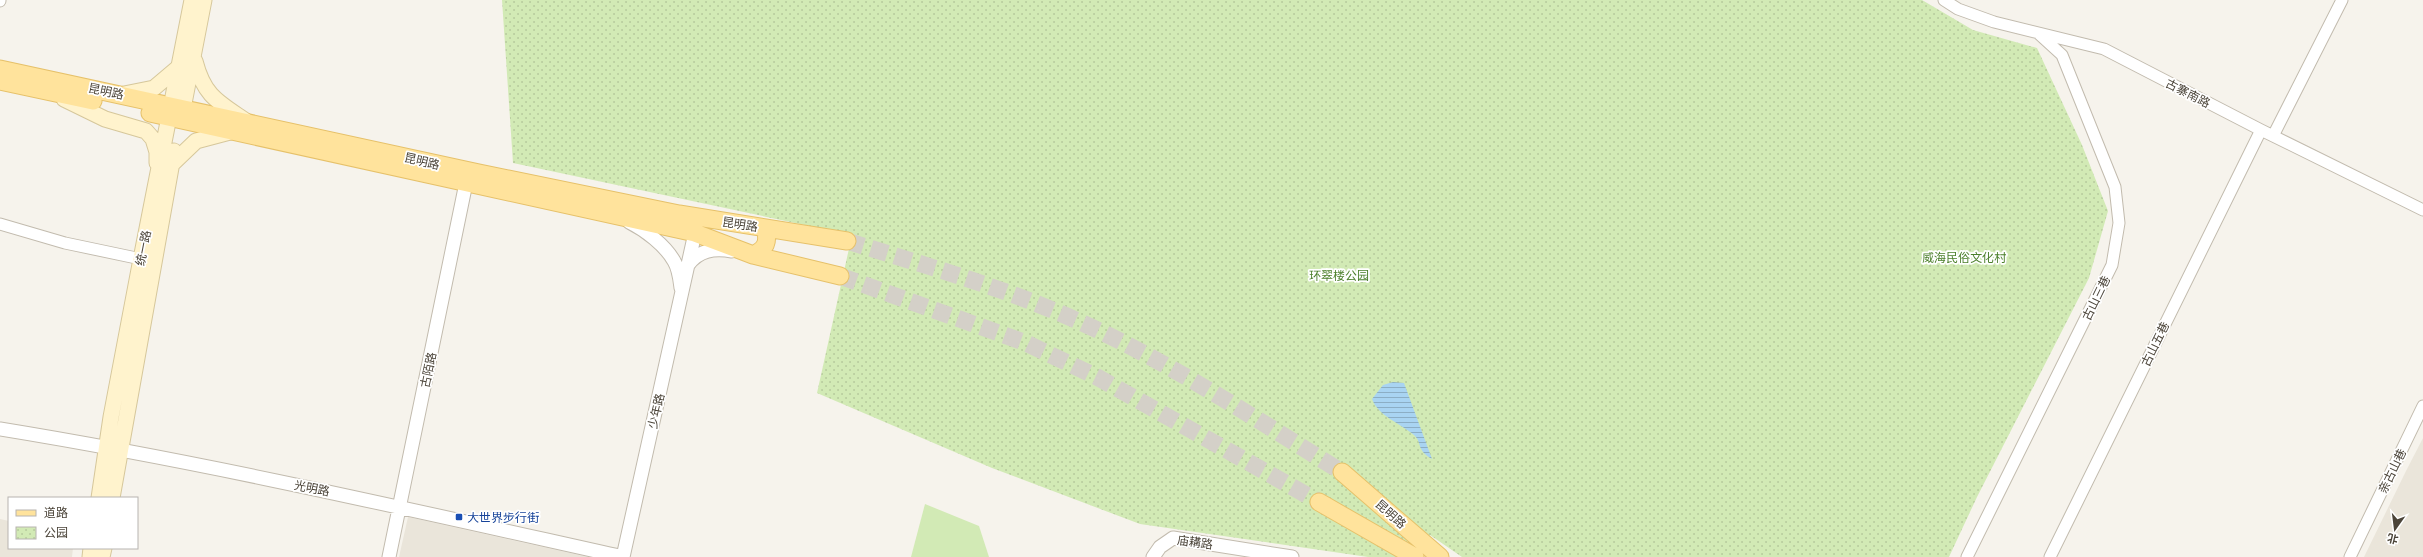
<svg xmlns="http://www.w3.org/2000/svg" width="2423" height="557" font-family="'Open Sans','Noto Sans SC',sans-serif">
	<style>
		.residential { fill: #eae5da }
		.grass { fill: #d2eab5 }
		.park { fill: url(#park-dots) }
		.water { fill: url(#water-rules) }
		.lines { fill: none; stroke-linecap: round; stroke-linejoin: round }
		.primary-tunnel { stroke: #d4d0c8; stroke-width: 17; stroke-dasharray: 17 8; stroke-linecap: butt }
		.minor-casing { stroke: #c2bbae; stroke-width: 13 }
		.tertiary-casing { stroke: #c2bbae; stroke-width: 15 }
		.secondary-casing { stroke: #d6c79b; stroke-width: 17 }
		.primary-casing { stroke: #e6c16a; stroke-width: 19 }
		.minor { stroke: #fff; stroke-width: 11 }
		.tertiary { stroke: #fff; stroke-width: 13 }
		.secondary { stroke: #fff3cd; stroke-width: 15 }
		.primary { stroke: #ffe39c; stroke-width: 17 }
		.transit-dot { fill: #1a4fb4; stroke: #fff; stroke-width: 1.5 }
		.labels { text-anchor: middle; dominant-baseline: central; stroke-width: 3.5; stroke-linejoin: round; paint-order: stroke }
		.street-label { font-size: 12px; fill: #4b4439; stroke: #fff }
		.park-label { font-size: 12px; fill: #4a7f2a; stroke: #fff }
		.transit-label { font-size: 12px; fill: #164399; stroke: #fff; text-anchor: start }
	</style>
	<defs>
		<pattern id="park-dots" width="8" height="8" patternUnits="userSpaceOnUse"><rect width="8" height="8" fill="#d2eab5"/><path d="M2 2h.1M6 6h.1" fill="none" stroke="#b6ca9c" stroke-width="1.8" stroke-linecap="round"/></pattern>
		<pattern id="water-rules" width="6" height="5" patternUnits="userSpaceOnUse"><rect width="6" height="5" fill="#a9d4f2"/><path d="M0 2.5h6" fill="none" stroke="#8caec5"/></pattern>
	</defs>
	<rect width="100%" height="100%" fill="#f6f3ec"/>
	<path class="residential" d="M2423 438V557H2364L2406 471Z
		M408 517 588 557H399Z
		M0 519 9 521V548H73L72 557H0Z"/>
	<path class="grass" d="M925 504 979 526 989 557H911Z"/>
	<path class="park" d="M502 0H1922L1973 30 2037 48 2082 145 2108 211 2089 278 1977 497 1949 557H1462L1430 535 1405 557H1368L1140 524 992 468 817 393 852 235 513 163Z"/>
	<path class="water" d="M1393 382 1404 383 1432 459C1415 449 1423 443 1414 435 1400 423 1378 416 1372 399L1383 385Z"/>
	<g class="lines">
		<path class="primary-tunnel" d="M847 241C914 262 981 281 1045 307 1150 349 1246 413 1342 472
			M840 276 1026 343 1097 377 1319 502"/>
		<g class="minor-casing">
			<path id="minor" d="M1944 0 1958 9 1994 22 2104 49 2261 130 2423 210
				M0 1V0
				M2273 136 2342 0
				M0 224 65 243 141 259
				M1967 557 2112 265 2119 223 2115 187 2062 55 2039 34
				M2050 557 2261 130
				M2350 557 2423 406"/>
		</g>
		<g class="tertiary-casing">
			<path id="tertiary" d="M629 222C645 230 665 245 674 261 679 269 680 280 681 288
				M688 265C699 250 714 248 732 251
				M0 429C209 463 416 511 623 557
				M389 557 466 183
				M623 557 695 233 693 224
				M1153 557 1160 547 1173 538 1292 557"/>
		</g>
		<g class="secondary-casing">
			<path id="secondary" d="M195 61C204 96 218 102 246 121
				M124 94 154 88 180 66
				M64 99 105 119 146 131 153 139 157 152V163
				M181 119 204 0
				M172 164 196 141 230 132
				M99 498 111 417 141 259 192 0
				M112 498 174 151
				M90 557 91 548
				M102 557 104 548"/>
		</g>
		<g class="primary-casing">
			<path id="primary" d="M0 69 479 173 679 214 847 241
				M0 81 93 101
				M150 113 695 233 753 255 840 276
				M753 255C766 249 769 242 765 228
				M1342 472 1440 557
				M1319 502 1415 557"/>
		</g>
		<use href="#minor" class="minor"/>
		<use href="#tertiary" class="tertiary"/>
		<use href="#secondary" class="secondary"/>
		<use href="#primary" class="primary"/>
	</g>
	<rect class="transit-dot" x="455" y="513" width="8" height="8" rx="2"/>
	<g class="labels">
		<g class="street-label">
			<text transform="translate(106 91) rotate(12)">昆明路</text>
			<text transform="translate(2188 93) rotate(27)">古寨南路</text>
			<text transform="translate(422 161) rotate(13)">昆明路</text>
			<text transform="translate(740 224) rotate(9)">昆明路</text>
			<text transform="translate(143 248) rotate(-79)">统一路</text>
			<text transform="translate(2096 298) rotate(-64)">古山三巷</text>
			<text transform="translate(2155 344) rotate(-64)">古山五巷</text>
			<text transform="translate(428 370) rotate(-78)">古陌路</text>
			<text transform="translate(656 411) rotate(-77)">少年路</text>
			<text transform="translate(2392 471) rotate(-64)">亲古山巷</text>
			<text transform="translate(312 488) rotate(11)">光明路</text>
			<text transform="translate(1391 514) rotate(42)">昆明路</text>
			<text transform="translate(1195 542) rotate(8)">庙耩路</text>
		</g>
		<g class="park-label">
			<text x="1964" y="257">威海民俗文化村</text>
			<text x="1339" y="275">环翠楼公园</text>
		</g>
		<g class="transit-label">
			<text x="467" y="517">大世界步行街</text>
		</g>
	</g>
	<rect x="8" y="497" width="130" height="52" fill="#ffffff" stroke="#b7b4b0"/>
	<rect x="16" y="510" width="20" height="6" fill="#ffe39c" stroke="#b7b4b0"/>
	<text x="44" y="517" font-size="12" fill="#4b4439">道路</text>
	<rect x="16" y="527" width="20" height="12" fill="url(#park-dots)" stroke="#b7b4b0"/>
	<text x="44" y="537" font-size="12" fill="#4b4439">公园</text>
	<g transform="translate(2395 529) rotate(194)" stroke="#ffffff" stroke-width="3" paint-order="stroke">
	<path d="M0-3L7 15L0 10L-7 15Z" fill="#4b4439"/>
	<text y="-6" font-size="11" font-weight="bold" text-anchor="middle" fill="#4b4439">北</text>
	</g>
</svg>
